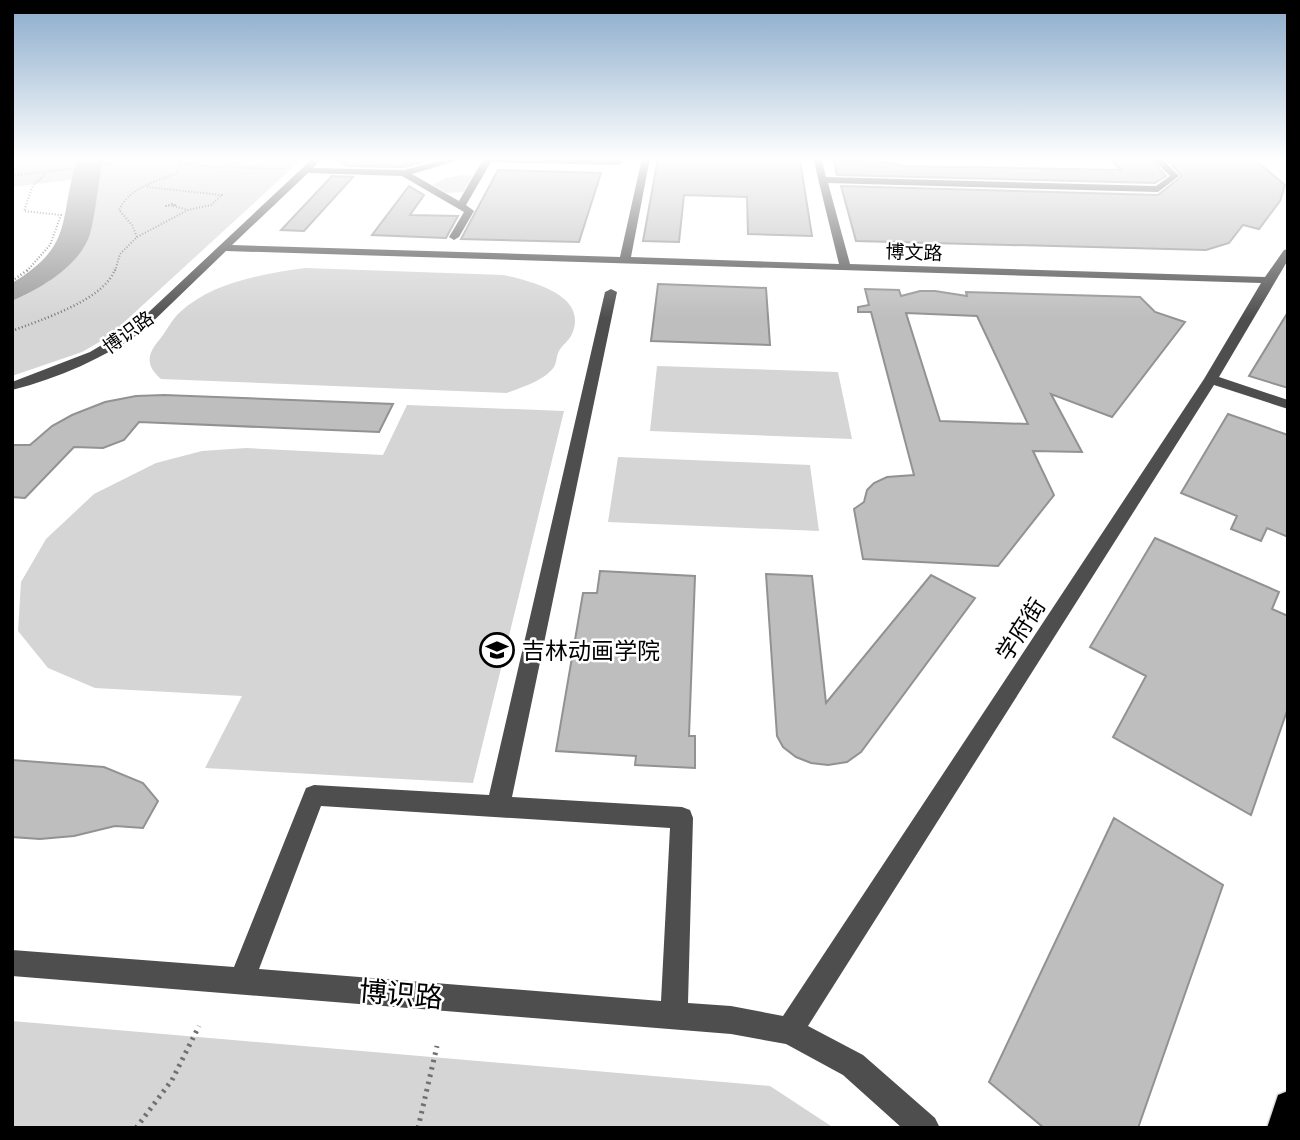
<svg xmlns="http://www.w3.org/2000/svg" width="1300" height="1140" font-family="'Noto Sans','Noto Sans SC',sans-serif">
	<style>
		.green { fill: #d5d5d5 }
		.water { fill: #9c9c9c }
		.building { fill: #bebebe; stroke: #929292; stroke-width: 2; fill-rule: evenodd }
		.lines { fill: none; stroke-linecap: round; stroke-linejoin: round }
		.major-casing { stroke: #dbdbdb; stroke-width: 3 }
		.path-far2 { stroke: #707070; stroke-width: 2; stroke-dasharray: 1 2; stroke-linecap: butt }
		.path-far1 { stroke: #707070; stroke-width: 2.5; stroke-dasharray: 1 2.5; stroke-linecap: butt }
		.path { stroke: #707070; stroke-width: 5; stroke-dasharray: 2.5 5; stroke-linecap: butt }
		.minor { fill: #4e4e4e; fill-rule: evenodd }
		.major { fill: #000; fill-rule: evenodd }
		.labels { text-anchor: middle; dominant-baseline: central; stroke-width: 5; stroke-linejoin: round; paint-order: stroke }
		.far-street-label { font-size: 19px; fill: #000; stroke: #fff }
		.street-label { font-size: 23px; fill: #000; stroke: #fff }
		.poi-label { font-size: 23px; fill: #000; stroke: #fff; text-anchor: start }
		.near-street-label { font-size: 28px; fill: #000; stroke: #fff }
	</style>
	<rect width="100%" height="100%" fill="#fff"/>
	<path class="green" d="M12 158H303L108 337 82 352 12 376V301C41 288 78 267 89 235 96 217 96 195 99 176L12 187Z
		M462 175 473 176 463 192 447 193 433 185 446 178Z
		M305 268 504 275C530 281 589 294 572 334 569 341 562 345 559 351 556 356 557 362 554 367 544 381 522 387 507 393L161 379C145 365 147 354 160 339 167 330 171 321 179 313 212 282 262 274 305 268Z
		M657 366 838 372 852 439 650 431Z
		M407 405 564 411 473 783 205 768 242 696 95 688 48 668 18 631 21 582 46 539 94 494 156 463 202 451 246 448 383 455Z
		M618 457 810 465 819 531 608 522Z
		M12 1021 770 1086 834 1128H12Z"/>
	<path class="water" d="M78 158H104C97 183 97 210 90 234 79 267 41 288 12 301V283C77 244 57 219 78 158Z"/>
	<path class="building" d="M334 158H419L420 163 404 167 347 166Z
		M658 158 800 160 812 236 748 234 747 197 684 195 679 242 643 241Z
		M1109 158H1150L1166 176 1155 183 837 175 834 161 889 162 902 166 1121 170Z
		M1165 158H1253L1285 185 1280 201 1259 229 1243 225 1229 243 1206 250 856 241 841 186 1158 195 1182 176Z
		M498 170 601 173 579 242 461 239Z
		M332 176 353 177 304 231 281 230Z
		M409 186 424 195 410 215 458 216 446 238 372 235Z
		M658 284 766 288 770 345 651 341Z
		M865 289 899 290 901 296 920 291H935L967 296 966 292 1140 297 1155 312 1185 322 1112 417 1051 394 1082 452 1033 451 1054 495 998 566 863 559 854 509 864 502 867 490 874 483 887 477 914 475 871 312H858V307L869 305ZM906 313 977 316 1028 424 940 421Z
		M1288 312V388L1249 376Z
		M164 395 393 404 379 432 139 422 124 440 103 448 74 447 25 498 12 497V445H30L52 426 72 415 105 402 136 396Z
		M1228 414 1288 435V537L1267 528 1261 541 1231 529 1237 516 1181 493Z
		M1155 538 1279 592 1272 609 1288 616V708L1251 815 1113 737 1146 676 1090 647Z
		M600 571 695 576 689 736H695V768L635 765 636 756 556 751 583 593H597Z
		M766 574 812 576 826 703 931 575 975 598 861 752 847 762 828 765 811 763 796 757 783 747 777 736Z
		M12 760 104 767 143 783 158 801 143 828 115 826 74 836 40 839 12 837Z
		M1114 818 1223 885 1138 1128H1044L989 1082Z"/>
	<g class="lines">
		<g class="major-casing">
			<path id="major" d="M1288 1091V1128H1267L1278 1095Z"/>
		</g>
		<path class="path-far2" d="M227 165 259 158
			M12 176 147 159 214 167 286 169
			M172 204 175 205 166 206Z
			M173 206 188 210
			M137 237 188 210 211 205 222 195 147 187
			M27 271 50 245 61 215 24 211 33 185 47 173
			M115 271 120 254 137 237 132 225 119 210C130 187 156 182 177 173L180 162 185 158"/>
		<path class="path-far1" d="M12 281 29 269
			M12 331C40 320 105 300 115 269"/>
		<path class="path" d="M136 1128 172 1080 199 1026
			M418 1128 437 1046"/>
		<path class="minor" d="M313 158H322L313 168 404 170 450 158H466L412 174 459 201 484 158 619 159 623 162 619 165 491 162 466 205 474 211 459 237 454 240 449 237 464 212 402 176 308 173 232 245 620 257 642 158H650L631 257 839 264 813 158H821L826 177 1156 186 1170 176 1152 158H1161L1179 176 1158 192 828 183 850 264 1265 277 1284 250 1288 249V260L1219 377 1288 400V409L1214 385 808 1026 863 1055 935 1118 940 1128H902L843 1075 786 1044 731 1034 12 976V950L234 967 306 788 314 785 489 795 605 292 611 289 617 292 512 797 682 807 690 810 693 818 688 1003 731 1006 783 1016 1204 379 1261 283 226 251 143 331C104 358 59 378 12 390V382L90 352 135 325ZM321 806 670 828 661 1001 259 969Z
			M1280 158H1288V164Z"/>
		<use href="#major" class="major"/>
	</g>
	<linearGradient id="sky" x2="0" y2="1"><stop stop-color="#89aaca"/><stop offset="0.5" stop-color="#fff"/><stop offset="1" stop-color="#fff" stop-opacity="0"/></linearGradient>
	<rect width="1300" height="318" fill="url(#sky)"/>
	<defs>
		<g id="university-ring" transform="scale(1.75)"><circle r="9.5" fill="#fff" stroke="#000" stroke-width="1.5"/><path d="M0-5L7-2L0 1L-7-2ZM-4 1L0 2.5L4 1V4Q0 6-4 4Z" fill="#000"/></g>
	</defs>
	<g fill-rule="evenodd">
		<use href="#university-ring" x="497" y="650"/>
	</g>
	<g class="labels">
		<g class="far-street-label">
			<text transform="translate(914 252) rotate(2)">博文路</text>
			<text transform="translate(128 332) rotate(-36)">博识路</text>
		</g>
		<g class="street-label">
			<text transform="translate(1020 629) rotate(-57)">学府街</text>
		</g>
		<g class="poi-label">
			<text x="522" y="650">吉林动画学院</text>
		</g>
		<g class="near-street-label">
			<text transform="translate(401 993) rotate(5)">博识路</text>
		</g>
	</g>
	<rect width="1300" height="1140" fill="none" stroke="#000000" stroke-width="28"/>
</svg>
